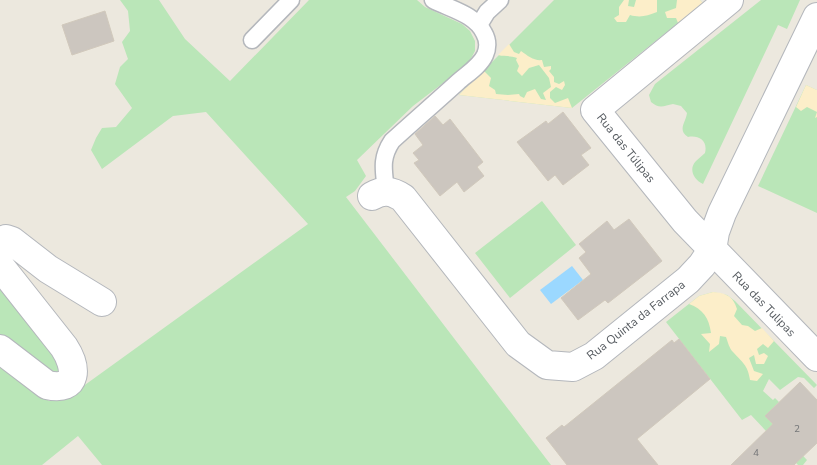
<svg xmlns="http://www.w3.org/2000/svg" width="817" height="465" font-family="'Nunito Sans',sans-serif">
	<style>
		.green { fill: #bae6b8 }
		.sand { fill: #fceec9 }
		.water { fill: #9bd8ff }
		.building { fill: #ccc6bf; stroke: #d1c9bc }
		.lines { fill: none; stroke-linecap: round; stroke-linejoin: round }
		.lane-casing { stroke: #b4b7bc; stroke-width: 19 }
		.street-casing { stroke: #b4b7bc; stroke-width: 30 }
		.lane { stroke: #fff; stroke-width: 16 }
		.street { stroke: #fff; stroke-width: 28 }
		.labels { text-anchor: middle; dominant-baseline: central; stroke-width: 4; stroke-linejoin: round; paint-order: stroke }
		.number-label { font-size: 10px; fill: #747678 }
		.street-label { font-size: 12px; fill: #575c61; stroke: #fff }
	</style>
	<rect width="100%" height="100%" fill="#ece8de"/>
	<path class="green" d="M120 0H159L185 39 230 81 309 0H417L425 7 462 24 470 31 475 41V51L468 64 413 106 357 160 366 176 355 191 346 197 551 465H102L78 436 42 465H0V362L49 401 64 400 308 224 206 112 173 116 102 169 91 150 96 138 102 128 116 127 132 108 115 84 120 67 128 59 122 42 130 31 128 11Z
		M554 0H700L703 3 572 108 459 95Z
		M761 0H800L787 29 778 25 703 184C694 180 688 169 696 161 699 158 702 156 705 153 708 141 699 135 688 137 677 130 686 122 687 113L681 106 673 104C664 106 659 109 651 102L649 95 655 84Z
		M806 85 817 90V213L758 186Z
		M542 201 576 245 510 298 475 253Z
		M0 275 58 346 61 373 52 375 0 341Z
		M713 292 727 295 735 301 817 385 814 388 804 378 798 377 780 390 769 379 763 391 773 400 775 398 779 402 765 416 807 460 803 465H798L751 415 742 420 666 322 699 296Z"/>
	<path class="sand" d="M624 0H629L628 6 634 7 636 0H657V12C647 16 640 18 630 15L626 22H617L614 18 619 15V7Z
		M677 0H700L703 3 678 23 676 18H667L665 12 676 8Z
		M509 44 514 52 519 54 521 51C528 56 534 61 542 60L544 67 551 66V69L549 71 554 77V82L559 84 564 81 565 85 562 90 556 87 550 92V98L555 103 568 98 572 108 459 95 483 70 491 78 489 86 495 90 496 94 508 95 519 94 520 96 524 98 527 92 535 89 541 99 546 100 543 93 551 87 549 78 539 65 529 68 522 76 517 71 519 66 516 60 517 58C510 55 505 57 498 55Z
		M806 85 817 90V117L815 118 817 112 807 107 801 111 796 107Z
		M713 292C726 293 733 296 737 309L734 316 742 325 748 326 755 331 762 328 774 341 768 348 763 344 757 349 759 355 764 353 768 356 764 364H756L754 355 749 358 754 371 763 374 757 381 750 380C748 365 742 362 733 352 729 348 728 342 726 337L720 336 719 344 709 352 710 344 701 334 711 333C709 318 703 309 689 304L699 296Z"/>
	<path class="water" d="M572 266 583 280 551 304 540 290Z"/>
	<path class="building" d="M105 11 114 41 72 55 62 25Z
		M563 112 591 148 581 155 589 165 563 185 555 175 548 181 517 142 546 121 548 124Z
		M435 116 443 125 450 119 483 162 477 167 484 176 464 192 457 182 440 196 414 163 419 160 413 153 423 145 415 134Z
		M629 219 662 261 608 303 605 300 578 320 561 298 591 274 579 258 586 252 579 244 607 221 614 230Z
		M679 339 710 379 637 439 658 465H567L546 438 562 425 564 427 672 340 674 343Z
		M800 382 817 400V443L794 465H731L773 424 765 416Z"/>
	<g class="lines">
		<g class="lane-casing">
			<path id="lane" d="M479 25 487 12 500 0
				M252 40 291 0
				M386 191C384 171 380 159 392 141 414 121 436 102 458 82 467 74 480 66 485 55 488 48 488 40 484 33 475 14 450 9 433 0"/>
		</g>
		<g class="street-casing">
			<path id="street" d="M729 0 595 110 685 221 817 357
				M372 196C384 189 392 191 403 198L518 344 547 365 573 367 594 356 688 280 702 265 712 250 715 232 722 213 817 17
				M0 242 6 239 12 241 48 269 102 302
				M0 266 64 347C77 367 79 392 47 385L0 349"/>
		</g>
		<use href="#lane" class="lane"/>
		<use href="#street" class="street"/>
	</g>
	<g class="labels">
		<g class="number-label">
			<text x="797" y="429">2</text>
			<text x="756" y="453">4</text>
		</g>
		<g class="street-label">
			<text transform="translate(626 148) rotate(51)">Rua das Túlipas</text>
			<text transform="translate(764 304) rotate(46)">Rua das Tulipas</text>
			<text transform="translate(636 320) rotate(-38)">Rua Quinta da Farrapa</text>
		</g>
	</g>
</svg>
